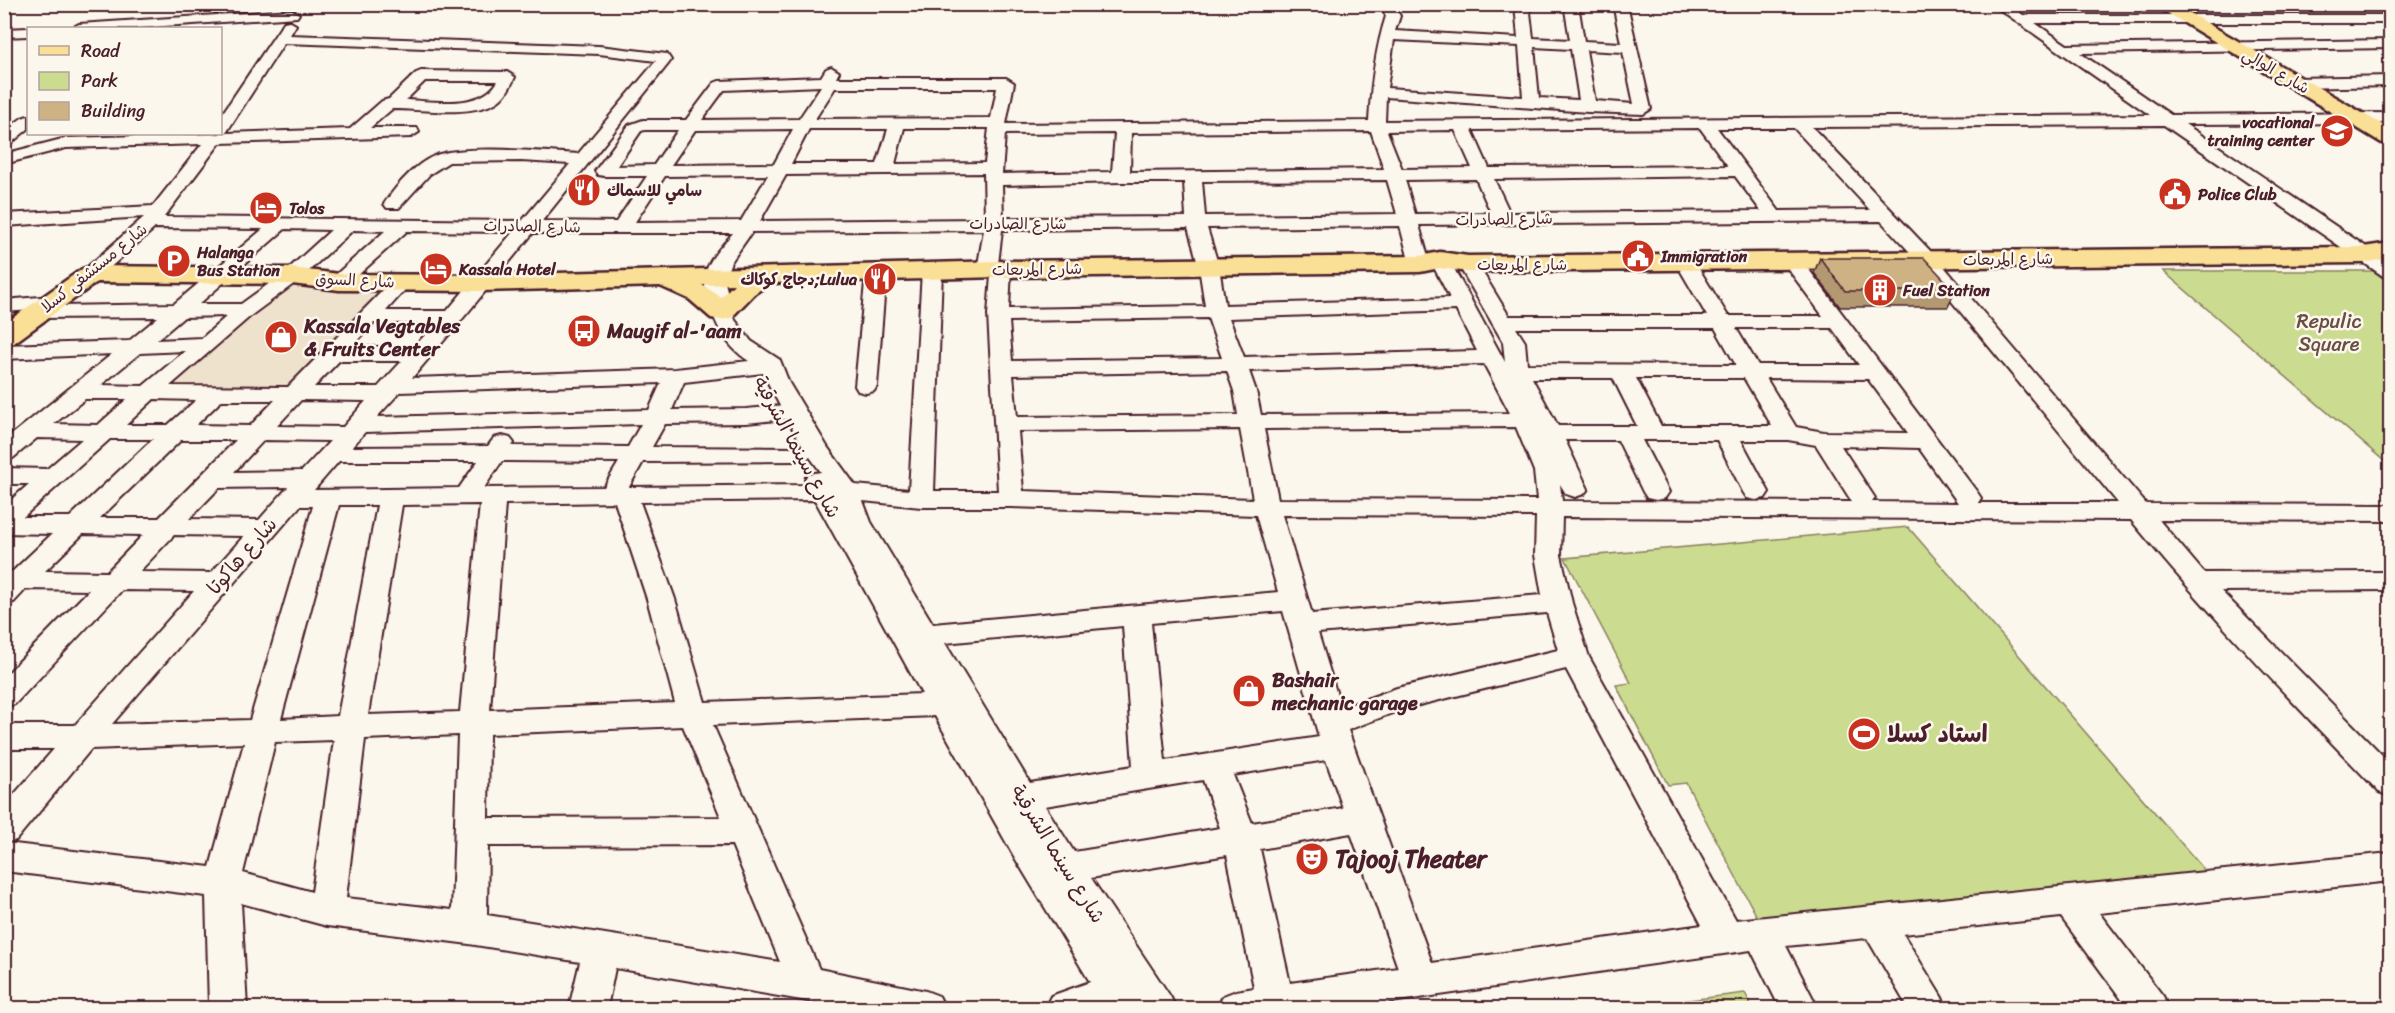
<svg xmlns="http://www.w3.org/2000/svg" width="2395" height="1013" font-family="Sriracha,'Playpen Sans Arabic',sans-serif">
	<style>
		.built { fill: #eee2cd }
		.green { fill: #cbdc90; stroke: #8a7e5e; stroke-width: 1.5 }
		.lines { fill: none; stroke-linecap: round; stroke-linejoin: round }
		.minor-casing { stroke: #4a1f2b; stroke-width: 4 }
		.major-casing { stroke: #4a1f2b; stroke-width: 5 }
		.minor { fill: #fbf7ec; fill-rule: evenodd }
		.major { fill: #fadf96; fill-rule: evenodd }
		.wall { fill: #b29972; stroke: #4a1f2b; stroke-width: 1.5 }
		.building { fill: #cfb284; stroke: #4a1f2b; stroke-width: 1.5 }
		.labels { text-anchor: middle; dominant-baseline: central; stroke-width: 5; stroke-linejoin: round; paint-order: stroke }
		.far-street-label { font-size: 16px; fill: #4a1f2b; stroke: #fbf7ec }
		.far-poi-label { font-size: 16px; font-weight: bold; fill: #4a1f2b; stroke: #fbf7ec; text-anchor: start }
		.park-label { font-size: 20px; fill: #6a4e44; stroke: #fbf7ec }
		.poi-label { font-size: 20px; font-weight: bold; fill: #4a1f2b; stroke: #fbf7ec; text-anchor: start }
		.street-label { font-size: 20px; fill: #4a1f2b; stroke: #fbf7ec }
		.near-poi-label { font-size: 24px; font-weight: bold; fill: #4a1f2b; stroke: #fbf7ec; text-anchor: start }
	</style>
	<rect width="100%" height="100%" fill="#fbf7ec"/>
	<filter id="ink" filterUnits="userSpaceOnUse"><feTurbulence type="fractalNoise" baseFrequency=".0167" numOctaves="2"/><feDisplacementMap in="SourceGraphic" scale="12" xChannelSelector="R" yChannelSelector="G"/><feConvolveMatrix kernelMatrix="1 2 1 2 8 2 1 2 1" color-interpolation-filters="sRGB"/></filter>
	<g filter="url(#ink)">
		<path class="built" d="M275 287 392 288 293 388 166 387Z"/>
		<path class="green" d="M2163 271H2373L2390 283V466Z
			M1908 527 2207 873 1763 928 1686 783 1668 785 1616 685 1631 683 1565 558Z
			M1745 993 1753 1008H1625Z"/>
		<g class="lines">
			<g class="minor-casing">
				<path id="minor" d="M1380 4H1393L1400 16 1395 31 1518 38 1515 4H1529L1533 38 1570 40 1564 4H1578L1584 41 1621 43 1613 4H1627L1651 109 1643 114 1588 112 1386 97 1385 121 2150 115 1992 4H2008L2023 15H2390V23H2035L2067 45 2390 40V48L2080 53 2171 115 2390 113V123L2185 124 2390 263V278L2383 276 2164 125 1812 127 1935 256 2146 504 2390 505V521L2159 520 2204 573 2390 572V590L2221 591 2390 763V796L2379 792C2293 703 2209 615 2131 520L1562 517 1561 555 1572 603 1589 657 1736 920 2390 853V881L2099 913 2163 996 2169 1008H2128L2061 917 1903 934 1941 996 1947 1008H1908L1867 938 1786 946 1818 1008H1780L1751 950 1350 1008H1217L1223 996 1236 991 1254 988 1227 855 1091 878 1170 996 1176 1008H1045L1051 996 1090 982 1015 858 935 716 713 725 819 969 926 991 939 996 945 1008H848L615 968 607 1008H569L580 962 469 944 327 926 241 903 247 1008H209L206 896 4 871V806L54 749H4V725H75L194 591 122 590 15 704 4 707V677L89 590 26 589 14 602 4 604V573L13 571 52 534 4 533V506L29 484H4V468L47 469 82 439 37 438 13 458 4 460V441L112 354 4 359V345L129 341 158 317 41 318 34 316 31 312 32 310 4 312V300L52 296 59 298 62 302 60 306 174 304 263 229 155 228 98 278H84L81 274 84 270 144 217 4 226V214L153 206 202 144 66 148 4 164V154L66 138 220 134V117L284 22 289 21 296 25 290 35 599 46 667 54 671 60 669 63 542 221 616 222 647 176H604L598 175 595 171 598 167 629 125 643 120H686L714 83 719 81 821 77 826 69 831 67 839 72 836 78H1006L1014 83 1006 124 1369 121C1371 86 1375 50 1386 16ZM1394 40 1519 46 1523 97 1387 88ZM284 43 599 54 656 61 578 154C546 152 461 144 434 156 414 165 396 186 384 204L387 208H399L430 174 449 162 521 161 570 164 522 221 164 217 220 143 411 137 419 132 417 128H370L392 109C421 109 469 117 495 103 505 98 511 86 515 77L507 72 421 71 416 73 389 99 382 101 350 129 226 133ZM1534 47 1571 49 1579 100 1539 98ZM1586 50 1623 52 1634 104 1595 101ZM425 81H498C482 110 434 101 406 100ZM821 86 799 119 702 120 724 90ZM835 88H997L991 118 815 119ZM904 128H989L985 163 895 164ZM1700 128 1728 166 1489 168 1472 130ZM1717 128H1794L1870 210 1779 211ZM793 129 774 164 671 165 695 130ZM809 129H888L877 164H791ZM645 130H678L654 165 617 166 641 131ZM1455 130 1472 168 1402 169 1387 131ZM1371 131 1384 169 1130 172 1131 133ZM1115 133 1112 172 1002 174 1005 134ZM984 173 985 219 760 221 786 175ZM768 175 741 221 635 222 665 176ZM1735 176 1761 211 1510 213 1494 179ZM1476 179 1491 213 1415 214 1405 180ZM1387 180 1397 214 1205 216 1202 181ZM1121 182H1184L1186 217 1003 218 1002 185ZM1881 221 1921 264 2118 503H1978L1981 498 1977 492 1800 258H1786L1783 262 1823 316H1728L1693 259H1679L1676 263 1707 316H1509L1475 260H1461L1458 264 1503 342 1505 362 1447 256H1433L1430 260 1450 298 1225 305 1219 267 1207 228 1400 226 1410 264 1413 268H1427L1430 264 1419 225ZM1188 228 1199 267 1205 306 1009 309 1011 269 1008 265 998 264 1002 230ZM285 229 331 230 285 272 241 304H199ZM353 230 385 231 332 278 329 282 332 286H346L407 231 513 232 447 311H386L412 282 409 278H395L288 387 170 386 253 314 299 280ZM984 230 977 270 980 274 991 275 988 315 998 491H934L942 271 939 267H925L922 271 909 490 855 485 828 448 789 383 780 360 751 341 735 320 724 279 731 262 752 232ZM533 233H733C723 245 708 259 705 276 703 282 706 288 707 295 714 322 724 345 749 361L675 369 412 378 469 311ZM1456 310 1477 351 1244 357 1229 318ZM227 316 202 338 157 340 184 317ZM1208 318 1222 358 1012 361 1009 321ZM374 323H436L414 347H351ZM1516 328H1715L1736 365 1527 364 1525 342ZM1736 328H1832L1859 365H1758ZM185 351 143 386 101 385 140 353ZM339 361H402L378 387H314ZM1484 364 1510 413 1261 415 1256 391 1249 371ZM1227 371 1234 391 1238 415 1017 417 1013 375ZM763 373 780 406 746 409 672 410 684 382ZM1532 378H1613L1637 426H1558ZM1636 378H1744L1772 426H1661ZM1766 378 1868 379 1908 433 1824 432 1796 427ZM661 383 649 410 377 417 400 392ZM85 399H127L98 425 54 424ZM154 399 196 400 168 425H126ZM222 400H275L250 426 196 425ZM301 400 366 401 343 427 277 426ZM787 419 804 448 652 447 665 424 746 423ZM641 424 628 447 512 446 514 443 510 438 502 436 494 438 488 446 352 447 365 432ZM1516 427 1534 471 1537 500 1278 499 1264 429ZM1240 429 1253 499 1023 491 1018 431ZM110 439H153L70 517H23ZM181 440H236L159 518H100ZM264 440 330 441 302 471 234 472ZM1565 440H1618L1643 492 1647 498 1656 500 1665 498 1669 492 1642 440H1717L1743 492 1747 498 1756 500 1765 498 1769 492 1741 440H1788L1816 445 1852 502 1562 501 1560 484 1566 494 1575 497 1584 494 1588 489ZM1841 446 1919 448 1958 503 1872 502 1875 498ZM810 457 821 472 808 474 805 479 807 485 629 487 643 462 800 461ZM339 461H478L459 488 314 490ZM502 461H507L619 462 604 487 484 488ZM288 487 259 520 189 519 219 488ZM815 500 922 694 705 702 675 599 640 502ZM863 501 921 507H1011L1256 515 1278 592 933 624 871 522ZM615 502 647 599 675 703 490 710 505 504ZM480 504 460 712 368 715 402 505ZM339 505H377L338 716 281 719ZM300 506H313L250 720 112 724ZM1282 515 1536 516 1535 555 1542 595 1312 614ZM83 534 143 535 107 572 45 571ZM174 535 244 536 211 573 139 572ZM1283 611 1319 737 1165 761 1151 623ZM1547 613 1558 650 1397 688 1341 708 1318 633ZM1123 626 1133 766 1030 783 945 643ZM1566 669 1702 925 1432 963 1348 730 1403 709ZM683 726 721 817 488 818 489 734ZM458 735 452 910 346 898 365 739ZM334 740 312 892 243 873 275 742ZM244 743 210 867 6 843 16 840 91 749ZM1326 760 1343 808 1252 823 1233 775ZM1203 780 1220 828 1074 852 1045 806ZM1351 833 1398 968 1290 983 1260 849ZM732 845 780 962 487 915 488 846Z
					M292 10 299 14 297 17 135 28H72L79 24Z
					M28 28H31H28V36L4 37V29Z
					M2390 76V86L2295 88 2287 83 2295 78Z
					M28 116V129L10 144 4 145V131L22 118Z
					M876 266 883 268 886 272 877 386 874 391 866 393 858 391 855 386 866 272 869 268Z"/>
			</g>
			<g class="major-casing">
				<path id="major" d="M2153 4H2174L2390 129V144L2382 143Z
					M2390 243V258L2363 263 1468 272 1440 268 1420 272 1001 277 770 283 754 294 731 318 721 320 711 318 689 299 660 286 482 291 339 290 292 284 97 282 14 343 4 345V324L82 269 91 266 292 268 339 274 482 275 1001 261 1420 256 1440 252 1468 256 2363 247ZM734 284 721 297 702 285Z"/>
			</g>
			<use href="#minor" class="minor"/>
			<use href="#major" class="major"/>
		</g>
		<path class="wall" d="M1820 258 1955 291 1948 307H1840L1814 273Z"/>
		<path class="building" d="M1820 258H1924L1955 291H1845Z"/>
	</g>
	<defs>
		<g id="school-disc" transform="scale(1.725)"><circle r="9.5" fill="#c8321e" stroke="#fbf7ec"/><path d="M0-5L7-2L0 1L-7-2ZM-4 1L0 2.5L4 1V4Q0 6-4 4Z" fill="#fff"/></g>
		<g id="restaurant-disc" transform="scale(1.725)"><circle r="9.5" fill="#c8321e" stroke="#fbf7ec"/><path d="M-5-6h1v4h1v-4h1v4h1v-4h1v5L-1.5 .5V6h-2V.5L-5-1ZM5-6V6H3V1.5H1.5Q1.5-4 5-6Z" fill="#fff"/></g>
		<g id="civic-disc" transform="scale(1.725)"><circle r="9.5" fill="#c8321e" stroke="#fbf7ec"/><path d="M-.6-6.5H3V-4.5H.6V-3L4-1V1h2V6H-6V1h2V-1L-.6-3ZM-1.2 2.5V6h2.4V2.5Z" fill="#fff"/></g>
		<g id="hotel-disc" transform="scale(1.725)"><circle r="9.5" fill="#c8321e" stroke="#fbf7ec"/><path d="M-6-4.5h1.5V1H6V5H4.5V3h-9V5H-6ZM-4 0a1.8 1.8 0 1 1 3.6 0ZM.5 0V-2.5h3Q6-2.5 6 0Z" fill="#fff"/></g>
		<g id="parking-disc" transform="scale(1.725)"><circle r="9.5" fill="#c8321e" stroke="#fbf7ec"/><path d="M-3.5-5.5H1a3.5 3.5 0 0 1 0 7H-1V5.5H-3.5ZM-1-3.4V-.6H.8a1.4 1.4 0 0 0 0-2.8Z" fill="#fff"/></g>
		<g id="building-disc" transform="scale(1.725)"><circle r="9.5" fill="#c8321e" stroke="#fbf7ec"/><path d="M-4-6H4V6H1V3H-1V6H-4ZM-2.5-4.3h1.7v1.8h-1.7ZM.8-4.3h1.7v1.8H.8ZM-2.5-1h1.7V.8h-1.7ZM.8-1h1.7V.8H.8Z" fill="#fff"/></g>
		<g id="bus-disc" transform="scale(1.725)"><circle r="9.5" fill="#c8321e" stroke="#fbf7ec"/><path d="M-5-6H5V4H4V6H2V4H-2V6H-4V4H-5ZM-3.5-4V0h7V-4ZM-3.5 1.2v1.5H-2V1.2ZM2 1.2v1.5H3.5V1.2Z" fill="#fff"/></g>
		<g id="shop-disc" transform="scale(1.725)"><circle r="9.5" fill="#c8321e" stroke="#fbf7ec"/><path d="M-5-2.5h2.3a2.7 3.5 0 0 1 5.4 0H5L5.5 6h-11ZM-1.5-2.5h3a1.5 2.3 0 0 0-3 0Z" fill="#fff"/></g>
		<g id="stadium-disc" transform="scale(1.725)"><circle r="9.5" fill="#c8321e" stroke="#fbf7ec"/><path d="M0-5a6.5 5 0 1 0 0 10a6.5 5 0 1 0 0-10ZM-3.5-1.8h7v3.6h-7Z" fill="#fff"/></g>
		<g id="theatre-disc" transform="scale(1.725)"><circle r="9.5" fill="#c8321e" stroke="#fbf7ec"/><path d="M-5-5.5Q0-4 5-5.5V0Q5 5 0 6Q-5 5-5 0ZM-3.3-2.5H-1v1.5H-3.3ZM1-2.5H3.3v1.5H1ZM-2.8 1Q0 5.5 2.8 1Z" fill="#fff"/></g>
	</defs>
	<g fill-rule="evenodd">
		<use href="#school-disc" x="2337" y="131"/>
		<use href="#restaurant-disc" x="584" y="190"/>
		<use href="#civic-disc" x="2175" y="194"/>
		<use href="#hotel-disc" x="266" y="208"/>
		<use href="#civic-disc" x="1638" y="256"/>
		<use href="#parking-disc" x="174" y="261"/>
		<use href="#hotel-disc" x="436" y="269"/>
		<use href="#restaurant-disc" x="880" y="279"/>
		<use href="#building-disc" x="1880" y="290"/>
		<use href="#bus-disc" x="584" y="331"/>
		<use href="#shop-disc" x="281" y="337"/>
		<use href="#shop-disc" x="1249" y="691"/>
		<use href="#stadium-disc" x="1864" y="734"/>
		<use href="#theatre-disc" x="1312" y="859"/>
	</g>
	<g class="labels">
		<g class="far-street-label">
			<text transform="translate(2276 71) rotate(30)">شارع الوالي</text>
			<text transform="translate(1504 219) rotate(-1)">شارع الصادرات</text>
			<text x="1018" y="223">شارع الصادرات</text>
			<text transform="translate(532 226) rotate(1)">شارع الصادرات</text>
			<text transform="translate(2008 259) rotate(-1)">شارع المربعات</text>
			<text x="1522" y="264">شارع المربعات</text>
			<text transform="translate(94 268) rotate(-39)">شارع مستشفى كسلا</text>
			<text transform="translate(1037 269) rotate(-1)">شارع المربعات</text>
			<text transform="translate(355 280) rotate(3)">شارع السوق</text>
		</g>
		<g class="far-poi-label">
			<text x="2314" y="122" text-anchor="end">vocational<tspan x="2314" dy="18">training center</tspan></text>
			<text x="607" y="190">سامي للاسماك</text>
			<text x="2198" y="194">Police Club</text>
			<text x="289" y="208">Tolos</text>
			<text x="197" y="252">Halanga<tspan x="197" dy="18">Bus Station</tspan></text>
			<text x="1661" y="256">Immigration</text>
			<text x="459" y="269">Kassala Hotel</text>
			<text x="857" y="279" text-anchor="end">دجاج كوكاك;Lulua</text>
			<text x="1903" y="290">Fuel Station</text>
		</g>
		<g class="park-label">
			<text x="2329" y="321">Repulic<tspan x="2329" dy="23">Square</tspan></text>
		</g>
		<g class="poi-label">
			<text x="304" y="326">Kassala Vegtables<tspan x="304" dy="23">&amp; Fruits Center</tspan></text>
			<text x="607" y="331">Maugif al-'aam</text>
			<text x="1272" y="680">Bashair<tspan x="1272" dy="23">mechanic garage</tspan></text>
		</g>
		<g class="street-label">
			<text transform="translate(797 447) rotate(61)">شارع سينما الشرقية</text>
			<text transform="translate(242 556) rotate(-49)">شارع هاكوتا</text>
			<text transform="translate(1058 854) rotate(58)">شارع سينما الشرقية</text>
		</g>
		<g class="near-poi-label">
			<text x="1887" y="734">استاد كسلا</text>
			<text x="1335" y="859">Tajooj Theater</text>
		</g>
	</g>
	<rect width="2395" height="1013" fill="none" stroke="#fbf7ec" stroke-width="24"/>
	<rect x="12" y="12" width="2371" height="989" fill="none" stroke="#4a1f2b" stroke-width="2" filter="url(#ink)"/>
	<rect x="27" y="27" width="195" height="108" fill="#fbf7ec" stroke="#b4a19f" stroke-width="1.5"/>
	<rect x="39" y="46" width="30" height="9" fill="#fadf96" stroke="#b4a19f" stroke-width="1.5"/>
	<text x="81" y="57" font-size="18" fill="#4a1f2b">Road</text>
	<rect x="39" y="72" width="30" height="18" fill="#cbdc90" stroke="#b4a19f" stroke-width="1.5"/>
	<text x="81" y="87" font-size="18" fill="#4a1f2b">Park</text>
	<rect x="39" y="102" width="30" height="18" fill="#cfb284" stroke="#b4a19f" stroke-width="1.5"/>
	<text x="81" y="117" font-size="18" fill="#4a1f2b">Building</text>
</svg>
